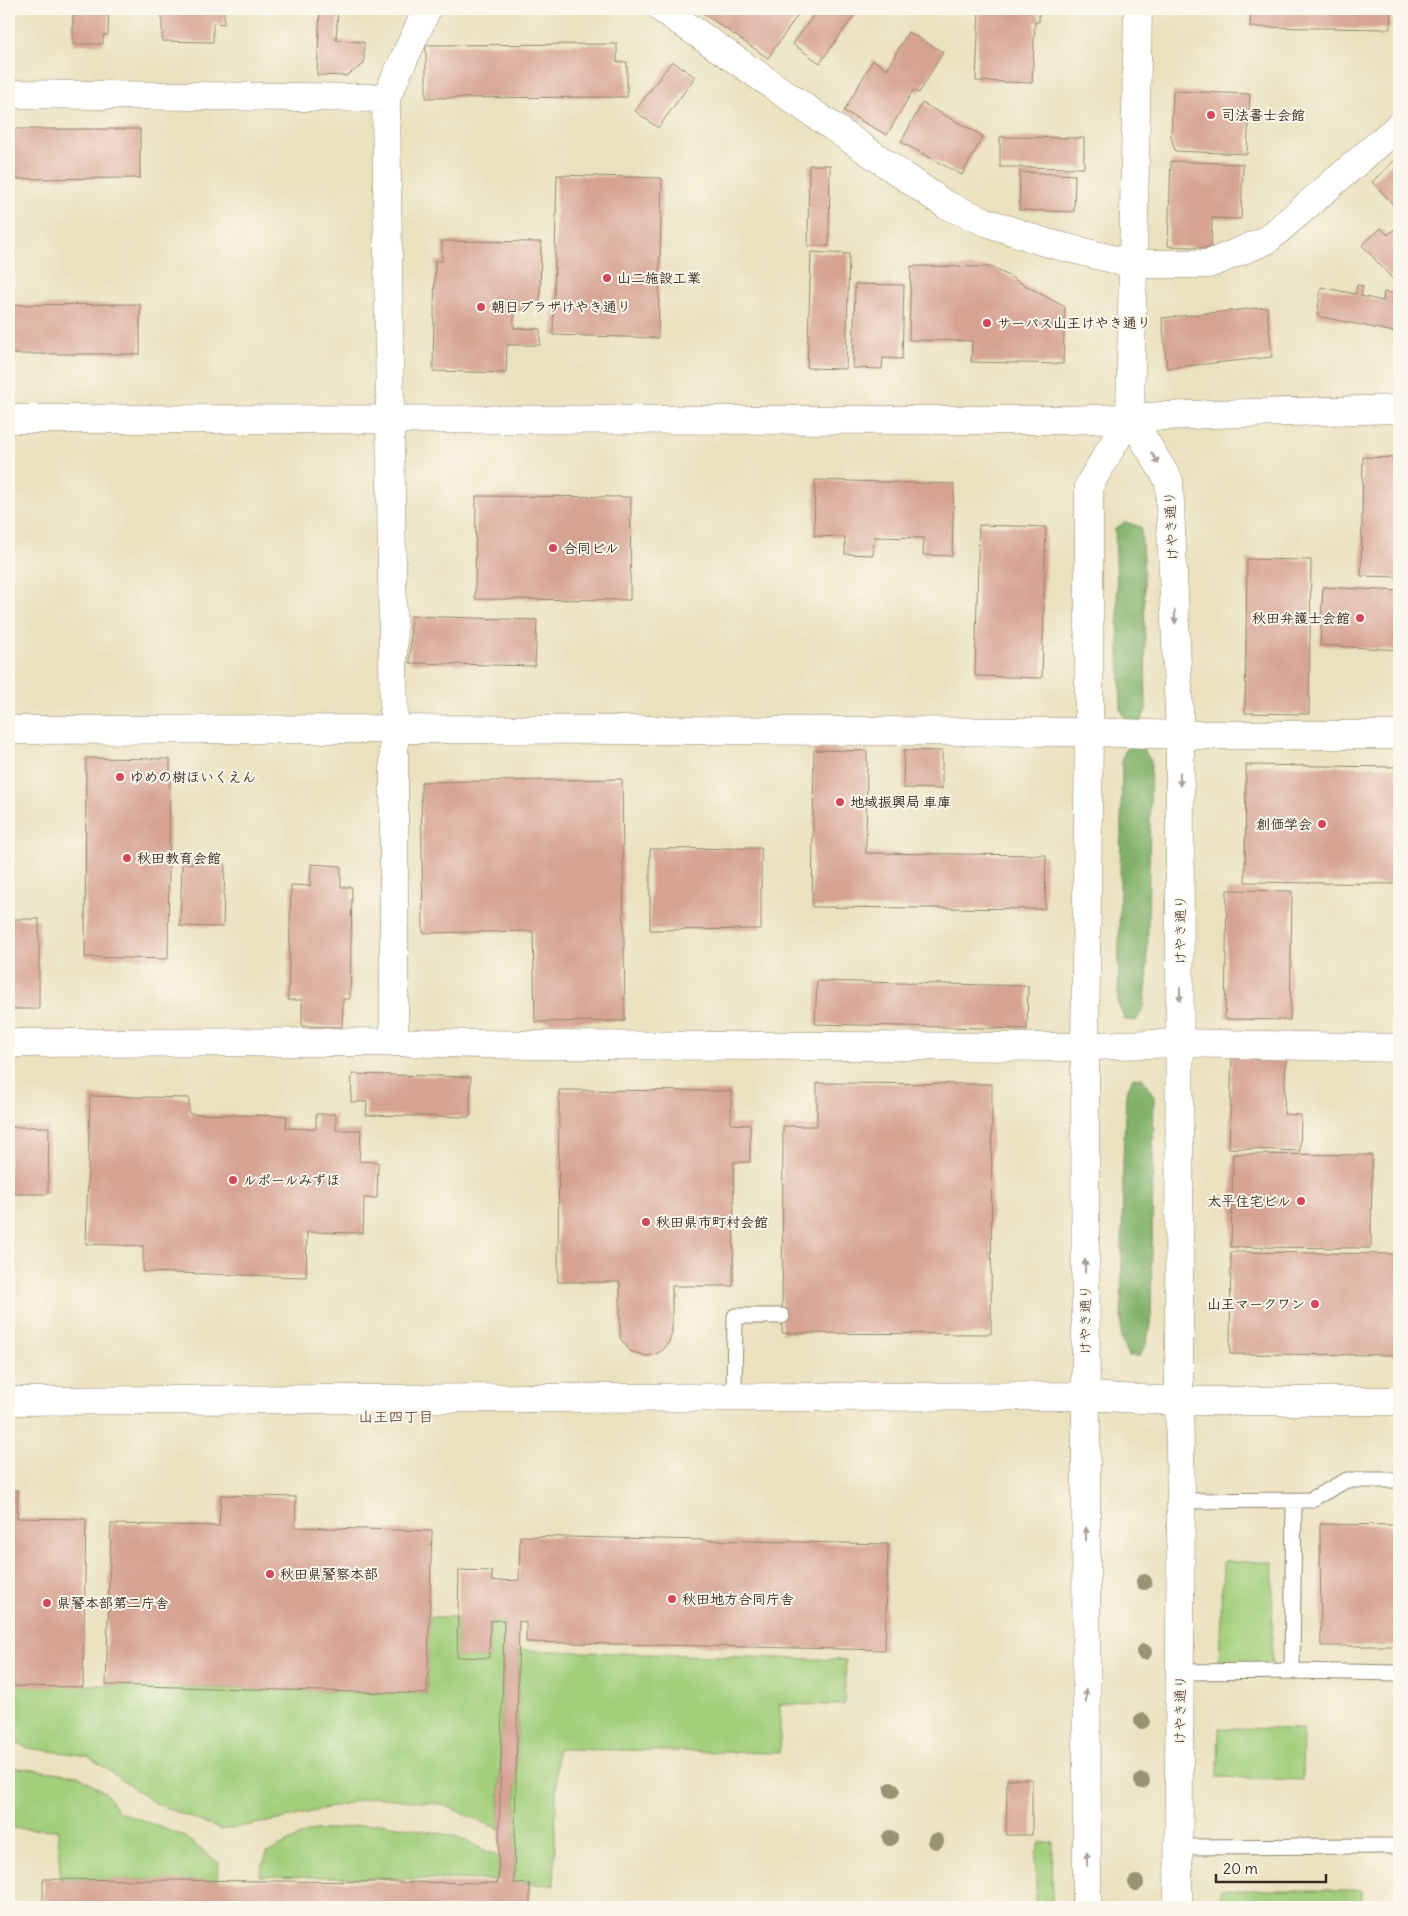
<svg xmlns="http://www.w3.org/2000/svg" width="1408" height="1916" font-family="Delius,'Klee One',sans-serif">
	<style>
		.green { fill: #a3cf7b; stroke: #6f7c4c }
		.forest { fill: #82b26b; stroke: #5e6e44 }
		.water { fill: #6db5e5; stroke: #547082 }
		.building { fill: #d6a393 }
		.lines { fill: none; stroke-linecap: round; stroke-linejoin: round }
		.service-casing { stroke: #92866e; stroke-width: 17 }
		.minor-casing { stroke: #92866e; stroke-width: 29 }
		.tertiary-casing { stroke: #92866e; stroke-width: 29 }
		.service { stroke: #fff; stroke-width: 15 }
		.minor { stroke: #fff; stroke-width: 28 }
		.tertiary { stroke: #fff; stroke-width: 28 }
		.tree { fill: #989373 }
		.oneway { fill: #a79f9a }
		.poi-dot { fill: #d1495b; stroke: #fbf7ec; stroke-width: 2 }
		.labels { text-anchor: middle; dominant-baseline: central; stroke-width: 4; stroke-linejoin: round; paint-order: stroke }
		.poi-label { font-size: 14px; font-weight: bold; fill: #3b2a1e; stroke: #fbf7ec; text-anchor: start }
		.street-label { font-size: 14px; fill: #3b2a1e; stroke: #fbf7ec }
		.neighbourhood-label { font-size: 15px; font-weight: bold; fill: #715447; stroke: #fbf7ec }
	</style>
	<rect width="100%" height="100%" fill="#fbf7ec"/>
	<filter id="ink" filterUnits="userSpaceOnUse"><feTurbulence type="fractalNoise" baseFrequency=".02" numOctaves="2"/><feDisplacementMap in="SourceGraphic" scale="10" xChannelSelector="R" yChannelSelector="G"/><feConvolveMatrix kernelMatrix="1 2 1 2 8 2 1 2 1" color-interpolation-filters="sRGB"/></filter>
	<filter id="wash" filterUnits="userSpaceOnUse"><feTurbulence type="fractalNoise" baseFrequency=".0096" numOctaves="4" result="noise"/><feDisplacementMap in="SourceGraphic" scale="20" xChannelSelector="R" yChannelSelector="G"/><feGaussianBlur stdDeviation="1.12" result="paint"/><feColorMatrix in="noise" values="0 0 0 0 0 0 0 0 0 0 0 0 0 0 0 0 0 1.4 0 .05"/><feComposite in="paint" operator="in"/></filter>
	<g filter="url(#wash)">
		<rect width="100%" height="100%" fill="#eae1be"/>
		<path class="green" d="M1223 1562H1273L1272 1663H1219Z
			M429 1617H458L457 1657 489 1658 490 1621H504L499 1829 441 1804 373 1797 278 1820 222 1830 156 1804 88 1756 28 1748 9 1740V1685H106L427 1694Z
			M519 1650 846 1660 844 1705 780 1704V1753L557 1749 554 1885 514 1883Z
			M1219 1728 1303 1729 1302 1780 1218 1777Z
			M9 1767 77 1775 105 1792 118 1811 183 1836 219 1863 218 1881 60 1879 58 1830 9 1828Z
			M380 1823 455 1836 499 1857 498 1880 259 1876 267 1853 308 1832Z
			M1053 1842 1052 1907H1036V1853L1040 1843Z
			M1220 1890H1362V1903H1311V1907H1220Z"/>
		<path class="forest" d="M1125 522 1141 527 1144 574 1146 710 1139 725H1129L1121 710 1115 529Z
			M1130 742H1139L1151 761 1147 983 1144 1007 1136 1021 1125 1020 1118 1004 1122 758Z
			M1133 1077 1142 1078 1154 1096 1151 1318 1147 1342 1140 1356H1128L1121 1339 1123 1161 1126 1093Z"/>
		<path class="water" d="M1311 1903H1362V1907H1311Z"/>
		<g id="blocks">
			<path class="building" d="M73 9H109L108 35H103V44H73Z
				M162 9H224V24L213 23V42L162 41Z
				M320 9H338L336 40 364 42V64L346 76 317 75Z
				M697 9H802L768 58Z
				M818 9H851L856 13 820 63 793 44Z
				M979 9H1039V22H1035L1032 83 976 81Z
				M1251 9H1391L1390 29 1250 27Z
				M908 32 943 52 919 93 913 90 887 135 844 111 873 60 887 69Z
				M617 44V62H627V97L426 98V45Z
				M672 61 695 77 658 128 635 111Z
				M1173 91 1250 94 1247 154 1175 151 1171 136Z
				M922 103 983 136 962 175 901 142Z
				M9 129H140V178L9 179Z
				M1000 137 1084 138V168L1000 167Z
				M1399 156V198L1393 204 1372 182Z
				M1171 161 1243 164 1241 219 1212 218 1211 248 1168 246Z
				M809 165H830L829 246H808Z
				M1020 172 1075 175 1074 212 1019 210Z
				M557 175 662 178 658 338 553 335Z
				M1399 225V286L1362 245 1381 228 1388 235Z
				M442 241 541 242 540 304H527V310H514V328L540 329V345H507L506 373 433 371 435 261H442Z
				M811 252 849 254 846 369 807 368Z
				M911 266 992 267 1065 307 1063 364 971 362 972 341 909 340Z
				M855 284 904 285 902 359 883 358 882 369 853 368Z
				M1357 285 1363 286 1361 296 1383 301 1384 292 1393 293 1392 303 1399 304V333L1317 316 1321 287 1355 294Z
				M140 304V354H9V305Z
				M1267 307 1272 357 1167 368 1162 318Z
				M1363 457 1399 458V577L1361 576Z
				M815 480 954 484 952 556 923 555 924 538 874 537 873 555 845 554V537L814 536Z
				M476 496 631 497 630 600 475 599Z
				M979 525 1046 527 1042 678 975 676Z
				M1247 559 1311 560 1309 714 1245 713Z
				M1323 587 1399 591V650L1320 645Z
				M411 616 537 620 535 666 410 663Z
				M814 750 867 751 866 853 1046 855 1045 909 812 907Z
				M904 750 942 751V789L903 788Z
				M86 758 170 759 168 959 85 957Z
				M1246 765 1399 767V884L1245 882Z
				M622 779 625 1021 535 1022 533 931 423 933 421 782Z
				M761 848V929L650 930V849Z
				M182 863 225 864 223 927 180 926Z
				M311 864 341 866V887H352L350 999H343L342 1027 302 1026V1000H288L291 885 310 886Z
				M1227 890 1292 891 1290 1020 1225 1019Z
				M9 919H39V1009H9Z
				M817 981 1028 986 1027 1029 815 1024Z
				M1232 1053 1286 1055 1284 1114 1301 1115 1300 1151 1229 1148Z
				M352 1074 471 1077 470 1117 366 1115 367 1102H351Z
				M817 1083 992 1084 991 1334 782 1333 783 1126H817Z
				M559 1090 731 1091V1124L750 1125V1162H734L733 1286H672V1333L669 1342 664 1349 656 1354 647 1356 630 1351 620 1338V1282H558Z
				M90 1096 189 1098V1114L287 1116 286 1128 316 1129V1114H336V1130H361L359 1161 378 1162 377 1198H364L363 1233 307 1232 306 1277 143 1272V1246L86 1244Z
				M9 1127H49L48 1194H9Z
				M1233 1154 1372 1155 1371 1248 1231 1247Z
				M1231 1252 1399 1254V1355L1230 1354Z
				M9 1490H18L17 1518 86 1519 83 1687 9 1686Z
				M221 1495 296 1497 295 1527 432 1531 427 1694 106 1685 111 1524 219 1526Z
				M1320 1524 1399 1525V1646H1321Z
				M520 1536 888 1544 885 1650 526 1642V1622L519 1621 514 1883 530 1884V1907H43V1879L498 1883 504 1620 490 1621 489 1658 457 1657 459 1570 492 1571V1581L519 1580Z
				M1007 1779H1032V1835H1006Z"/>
		</g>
	</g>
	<g filter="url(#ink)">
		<use href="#blocks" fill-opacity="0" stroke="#92866e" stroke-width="1"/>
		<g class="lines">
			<g class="service-casing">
				<path id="service" d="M734 1398 735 1316H782
					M1294 1500 1292 1671 1399 1673
					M1181 1501 1310 1500 1347 1480H1399
					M1180 1672 1292 1671
					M1178 1847 1399 1846"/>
			</g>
			<g class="minor-casing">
				<path id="minor" d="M662 9 946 205 986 222 1044 242 1132 264H1209L1267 240 1399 126
					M9 94 386 98
					M9 730 394 729 1089 732 1180 735H1399
					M394 1042V729L386 98 427 9
					M9 1043 394 1042 532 1045 1063 1047 1180 1043 1399 1048
					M9 1401 529 1398"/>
			</g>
			<g class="tertiary-casing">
				<path id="tertiary" d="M1130 416 1169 481 1180 735 1179 1401 1181 1501 1178 1907
					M9 419 1069 420 1213 414 1399 409
					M529 1398 1085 1396 1179 1401H1399
					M1087 1907 1085 1047 1089 732V485L1130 416 1138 9"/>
			</g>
			<use href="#service" class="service"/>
			<use href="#minor" class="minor"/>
			<use href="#tertiary" class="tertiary"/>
		</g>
		<g class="tree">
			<circle cx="1144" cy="1582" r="8"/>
			<circle cx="1144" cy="1652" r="8"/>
			<circle cx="1142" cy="1721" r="8"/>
			<circle cx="1142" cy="1781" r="8"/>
			<circle cx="892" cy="1790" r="8"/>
			<circle cx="890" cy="1838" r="8"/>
			<circle cx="936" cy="1841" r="8"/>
			<circle cx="1136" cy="1883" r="8"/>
		</g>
		<defs><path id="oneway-solid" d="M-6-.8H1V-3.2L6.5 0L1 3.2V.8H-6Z" transform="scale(1.25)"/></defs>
		<g class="oneway">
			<use href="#oneway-solid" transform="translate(1155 458) rotate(59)"/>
			<use href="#oneway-solid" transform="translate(1175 617) rotate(87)"/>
			<use href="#oneway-solid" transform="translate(1180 779) rotate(90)"/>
			<use href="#oneway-solid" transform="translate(1180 994) rotate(90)"/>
			<use href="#oneway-solid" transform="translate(1085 1266) rotate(-90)"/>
			<use href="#oneway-solid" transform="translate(1086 1534) rotate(-90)"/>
			<use href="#oneway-solid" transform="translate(1086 1696) rotate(-90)"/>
			<use href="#oneway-solid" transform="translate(1087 1859) rotate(-90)"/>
		</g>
	</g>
	<g class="poi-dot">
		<circle cx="1211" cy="115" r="5"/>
		<circle cx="607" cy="278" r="5"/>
		<circle cx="481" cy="307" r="5"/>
		<circle cx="987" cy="323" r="5"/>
		<circle cx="553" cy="548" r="5"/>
		<circle cx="1360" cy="618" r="5"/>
		<circle cx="120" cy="777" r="5"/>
		<circle cx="840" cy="802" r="5"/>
		<circle cx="1322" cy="824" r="5"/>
		<circle cx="127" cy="858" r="5"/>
		<circle cx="233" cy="1180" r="5"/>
		<circle cx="1301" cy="1201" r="5"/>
		<circle cx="646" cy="1222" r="5"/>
		<circle cx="1315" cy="1304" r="5"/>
		<circle cx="270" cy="1574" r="5"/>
		<circle cx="672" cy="1599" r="5"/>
		<circle cx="47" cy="1603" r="5"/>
	</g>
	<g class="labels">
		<g class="poi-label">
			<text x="1221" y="115">司法書士会館</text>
			<text x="617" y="278">山二施設工業</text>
			<text x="491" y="307">朝日プラザけやき通り</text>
			<text x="997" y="323">サーパス山王けやき通り</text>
			<text x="563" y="548">合同ビル</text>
			<text x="1350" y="618" text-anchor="end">秋田弁護士会館</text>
			<text x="130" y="777">ゆめの樹ほいくえん</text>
			<text x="850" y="802">地域振興局 車庫</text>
			<text x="1312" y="824" text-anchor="end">創価学会</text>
			<text x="137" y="858">秋田教育会館</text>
			<text x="243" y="1180">ルポールみずほ</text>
			<text x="1291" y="1201" text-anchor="end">太平住宅ビル</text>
			<text x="656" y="1222">秋田県市町村会館</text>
			<text x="1305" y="1304" text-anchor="end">山王マークワン</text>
			<text x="280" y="1574">秋田県警察本部</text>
			<text x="682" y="1599">秋田地方合同庁舎</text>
			<text x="57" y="1603">県警本部第二庁舎</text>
		</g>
		<g class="street-label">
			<text transform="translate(1171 526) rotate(-93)">けやき通り</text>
			<text transform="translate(1180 930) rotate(-90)">けやき通り</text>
			<text transform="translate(1085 1320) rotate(-90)">けやき通り</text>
			<text transform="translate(1180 1710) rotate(-89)">けやき通り</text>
		</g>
		<g class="neighbourhood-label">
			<text x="396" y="1416">山王四丁目</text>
		</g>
	</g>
	<rect width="1408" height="1916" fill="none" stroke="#fbf7ec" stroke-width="30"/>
	<path d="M1216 1874v8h110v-8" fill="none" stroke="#3b2a1e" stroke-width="2.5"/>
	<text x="1223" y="1874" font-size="15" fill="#3b2a1e" stroke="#fbf7ec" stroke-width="4" paint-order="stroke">20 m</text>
</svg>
